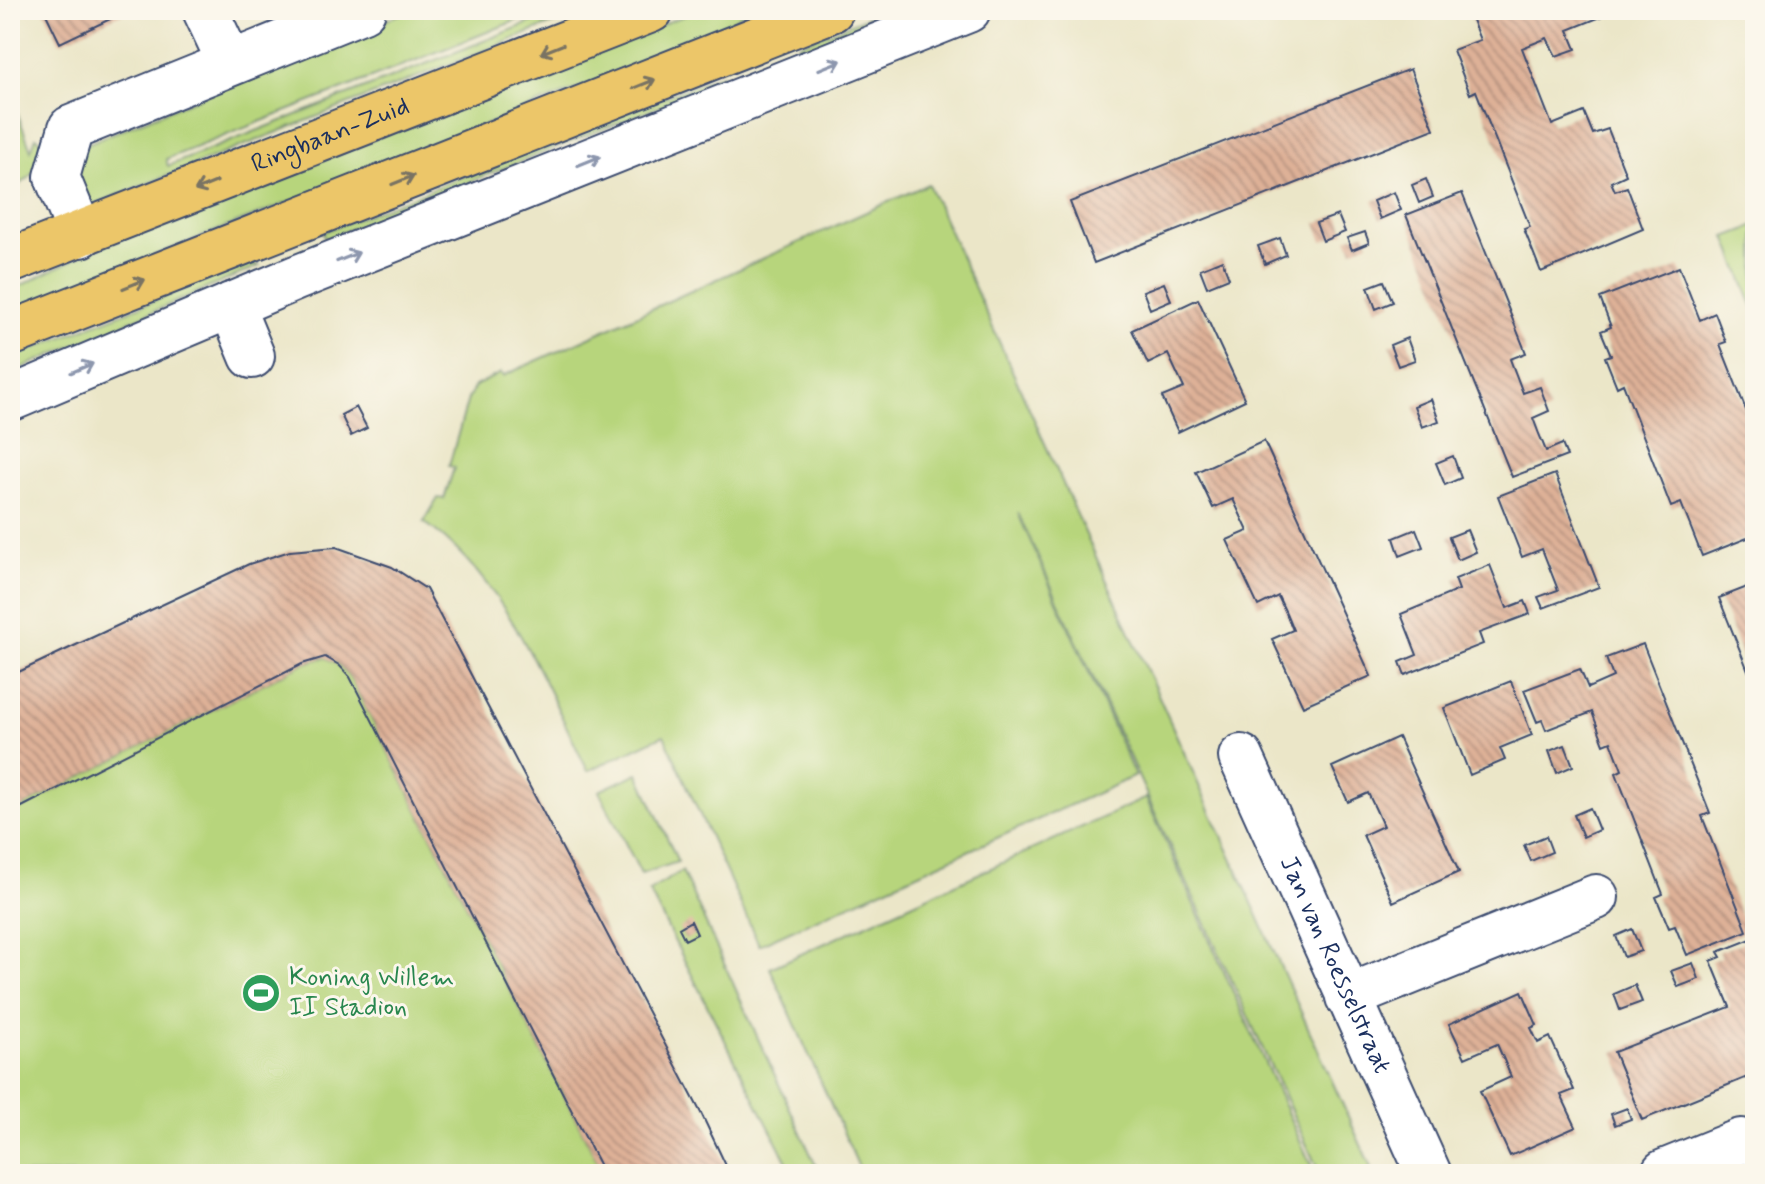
<svg xmlns="http://www.w3.org/2000/svg" width="1765" height="1184" font-family="Mynerve,sans-serif">
	<style>
		.green { fill: #b7d57b; stroke: #69826c; stroke-width: 2 }
		.building { fill: url(#building-back-hatch) }
		.lines { fill: none; stroke-linecap: round; stroke-linejoin: round }
		.minor-casing { stroke: #3a4a6e; stroke-width: 48 }
		.major-casing { stroke: #3a4a6e; stroke-width: 48 }
		.minor { stroke: #fff; stroke-width: 44 }
		.major { stroke: #ecc669; stroke-width: 44 }
		.oneway { stroke: #797363 }
		.oneway2 { stroke: #8d97ae }
		.labels { text-anchor: middle; dominant-baseline: central; stroke-width: 6; stroke-linejoin: round; paint-order: stroke }
		.street-label { font-size: 26px; fill: #1b2f5e; stroke: #fbf7ec }
		.leisure-label { font-size: 26px; fill: #27864d; stroke: #fbf7ec; text-anchor: start }
	</style>
	<defs>
		<pattern id="building-back-hatch" width="6" height="6" patternUnits="userSpaceOnUse" patternTransform="scale(2)"><rect width="6" height="6" fill="#deb197"/><path d="M-1 5l2 2M0 0l6 6M5-1l2 2" fill="none" stroke="#b3907e"/></pattern>
	</defs>
	<rect width="100%" height="100%" fill="#fbf7ec"/>
	<filter id="ink" filterUnits="userSpaceOnUse"><feTurbulence type="fractalNoise" baseFrequency=".0125" numOctaves="2"/><feDisplacementMap in="SourceGraphic" scale="16" xChannelSelector="R" yChannelSelector="G"/><feConvolveMatrix kernelMatrix="1 2 1 2 8 2 1 2 1" color-interpolation-filters="sRGB"/></filter>
	<filter id="wash" filterUnits="userSpaceOnUse"><feTurbulence type="fractalNoise" baseFrequency=".006" numOctaves="4" result="noise"/><feDisplacementMap in="SourceGraphic" scale="32" xChannelSelector="R" yChannelSelector="G"/><feGaussianBlur stdDeviation="1.8" result="paint"/><feColorMatrix in="noise" values="0 0 0 0 0 0 0 0 0 0 0 0 0 0 0 0 0 1.4 0 .05"/><feComposite in="paint" operator="in"/></filter>
	<g filter="url(#wash)">
		<rect width="100%" height="100%" fill="#ebe6c8"/>
		<path class="green" d="M410 10H543L166 159 168 166 562 10H587L93 205 89 206 78 194 79 157 84 145Z
			M698 10H748L720 29 703 36 704 39 10 312V291L90 251Z
			M886 10H910L791 57 799 44Z
			M722 74 727 89 723 91 719 83 325 239 323 232Z
			M10 93 31 150 36 137 43 143C35 170 38 176 10 189Z
			M928 184 1374 1174H1320L1018 513 1135 776 759 945 664 735 588 771C543 682 507 581 424 522L438 498 444 499 454 468 449 466 468 399 475 386 501 373 503 376Z
			M1755 226V311L1726 237Z
			M251 262 259 266 10 373V358Z
			M325 657 339 665 350 677 604 1174H11L10 813 302 664Z
			M638 773 678 862 641 874 599 791Z
			M1146 798 1315 1174H862L770 968Z
			M682 871 816 1166 793 1174 649 891Z"/>
		<g id="blocks">
			<path class="building" d="M44 10H129L60 43Z
				M1468 10H1618L1568 30 1576 49 1556 56 1547 38 1522 48 1552 125 1584 112 1593 134 1608 129 1626 175 1611 182 1615 191 1627 187 1643 229 1541 272 1524 229 1530 227 1476 91 1470 94 1453 50 1480 40Z
				M1410 69 1434 129 1094 263 1070 202Z
				M1426 179 1433 197 1419 203 1412 185Z
				M1394 192 1401 210 1380 219 1373 201Z
				M1462 193 1526 353 1510 359 1523 393 1540 387 1549 411 1533 418 1539 434 1546 451 1562 444 1567 456 1512 477 1406 215Z
				M1338 215 1345 232 1323 241 1316 223Z
				M1365 232 1369 243 1352 250 1347 238Z
				M1280 238 1286 255 1265 264 1258 246Z
				M1222 260 1229 278 1207 287 1200 269Z
				M1679 267 1700 320 1715 313 1726 342 1720 344 1755 433V535L1702 556 1681 503 1671 507 1623 384 1617 387 1605 357 1611 355 1601 331 1611 327 1600 298Z
				M1384 281 1393 302 1376 309 1368 287Z
				M1164 283 1171 300 1150 309 1143 291Z
				M1198 299 1245 400 1178 432 1162 397 1184 388 1168 354 1148 364 1132 330Z
				M1407 338 1415 360 1398 366 1390 345Z
				M1431 399 1439 421 1422 427 1414 406Z
				M356 407 367 428 351 436 341 415Z
				M1264 441 1371 676 1303 706 1272 639 1293 630 1286 613 1278 596 1258 606 1227 540 1248 531 1233 499 1213 508 1196 472Z
				M1453 456 1461 478 1445 485 1436 463Z
				M1555 474 1599 587 1543 608 1538 597 1558 590 1542 549 1522 557 1498 496Z
				M1416 529 1423 547 1400 556 1394 538Z
				M1467 530 1476 552 1458 560 1449 537Z
				M336 547 392 567 426 589 702 1115 730 1174H604L350 677 339 665 325 657 302 664 10 813V676L249 564 290 551Z
				M1490 565 1507 608 1525 601 1530 614 1479 633 1483 644 1405 675 1400 662 1417 655 1401 614 1459 590 1455 579Z
				M1755 584V688L1719 598Z
				M1643 644 1710 813 1702 816 1747 931 1687 955 1675 926 1669 928 1656 897 1663 894 1616 773 1622 770 1611 741 1604 744 1592 712 1546 730 1542 720 1537 722 1524 690 1580 669 1588 688 1613 677 1606 658Z
				M1511 681 1532 735 1500 748 1505 760 1470 775 1444 708Z
				M1398 737 1459 872 1393 902 1363 835 1383 826 1376 810 1368 793 1348 802 1332 767Z
				M1565 745 1573 766 1557 773 1549 751Z
				M1590 808 1599 830 1583 837 1574 815Z
				M1546 836 1552 852 1531 861 1524 845Z
				M691 921 697 934 685 940 679 928Z
				M1632 929 1641 951 1624 957 1616 936Z
				M1751 939 1755 950V1074L1642 1120 1614 1052 1730 1007 1711 961 1721 957 1718 952Z
				M1693 963 1699 979 1678 987 1671 971Z
				M1635 985 1642 1002 1620 1010 1614 994Z
				M1522 991 1537 1025 1531 1028 1538 1043 1550 1037 1574 1090 1561 1095 1576 1127 1510 1156 1480 1091 1511 1077 1504 1060 1497 1044 1465 1058 1449 1024Z
				M1627 1108 1631 1119 1615 1125 1611 1114Z"/>
		</g>
	</g>
	<g filter="url(#ink)">
		<use href="#blocks" fill-opacity="0" stroke="#3a4a6e" stroke-width="2"/>
		<g class="lines">
			<g class="minor-casing">
				<g id="minor">
					<path d="M205 10 230 63"/>
					<path d="M81 235 57 177 71 128 363 10"/>
					<path d="M231 305 252 356"/>
					<path d="M10 399 296 278 968 10"/>
					<path id="s1" d="M1241 757 1429 1174"/>
					<path d="M1348 997 1596 897"/>
					<path d="M1664 1172 1741 1141 1755 1143"/>
				</g>
			</g>
			<g class="major-casing">
				<g id="major">
					<path id="s2" d="M10 261 651 10"/>
					<path d="M10 334 831 10"/>
				</g>
			</g>
			<use href="#minor" class="minor"/>
			<use href="#major" class="major"/>
		</g>
		<defs><path id="oneway-shaft" d="M-6 0H5M1.5-3L5.5 0L1.5 3" fill="none" stroke-width="1.6" stroke-linecap="round" stroke-linejoin="round" transform="scale(2)"/></defs>
		<g class="oneway">
			<use href="#oneway-shaft" transform="translate(552 49) rotate(158)"/>
			<use href="#oneway-shaft" transform="translate(644 84) rotate(-22)"/>
			<use href="#oneway-shaft" transform="translate(403 180) rotate(-22)"/>
			<use href="#oneway-shaft" transform="translate(206 186) rotate(158)"/>
			<use href="#oneway-shaft" transform="translate(134 284) rotate(-22)"/>
		</g>
		<g class="oneway2">
			<use href="#oneway-shaft" transform="translate(830 65) rotate(-22)"/>
			<use href="#oneway-shaft" transform="translate(589 161) rotate(-22)"/>
			<use href="#oneway-shaft" transform="translate(348 257) rotate(-22)"/>
			<use href="#oneway-shaft" transform="translate(82 368) rotate(-23)"/>
		</g>
	</g>
	<defs>
		<g id="stadium-disc" transform="scale(2)"><circle r="9.5" fill="#2e9e5b" stroke="#fbf7ec"/><path d="M0-5a6.5 5 0 1 0 0 10a6.5 5 0 1 0 0-10ZM-3.5-1.8h7v3.6h-7Z" fill="#fff"/></g>
	</defs>
	<g fill-rule="evenodd">
		<use href="#stadium-disc" x="261" y="993"/>
	</g>
	<g class="labels">
		<g class="street-label">
			<text stroke="none"><textPath href="#s2" startOffset="344">Ringbaan-Zuid</textPath></text>
			<text stroke="none"><textPath href="#s1" startOffset="228">Jan van Roesselstraat</textPath></text>
		</g>
		<g class="leisure-label">
			<text x="289" y="978">Koning Willem<tspan x="289" dy="30">II Stadion</tspan></text>
		</g>
	</g>
	<rect width="1765" height="1184" fill="none" stroke="#fbf7ec" stroke-width="40"/>
</svg>
